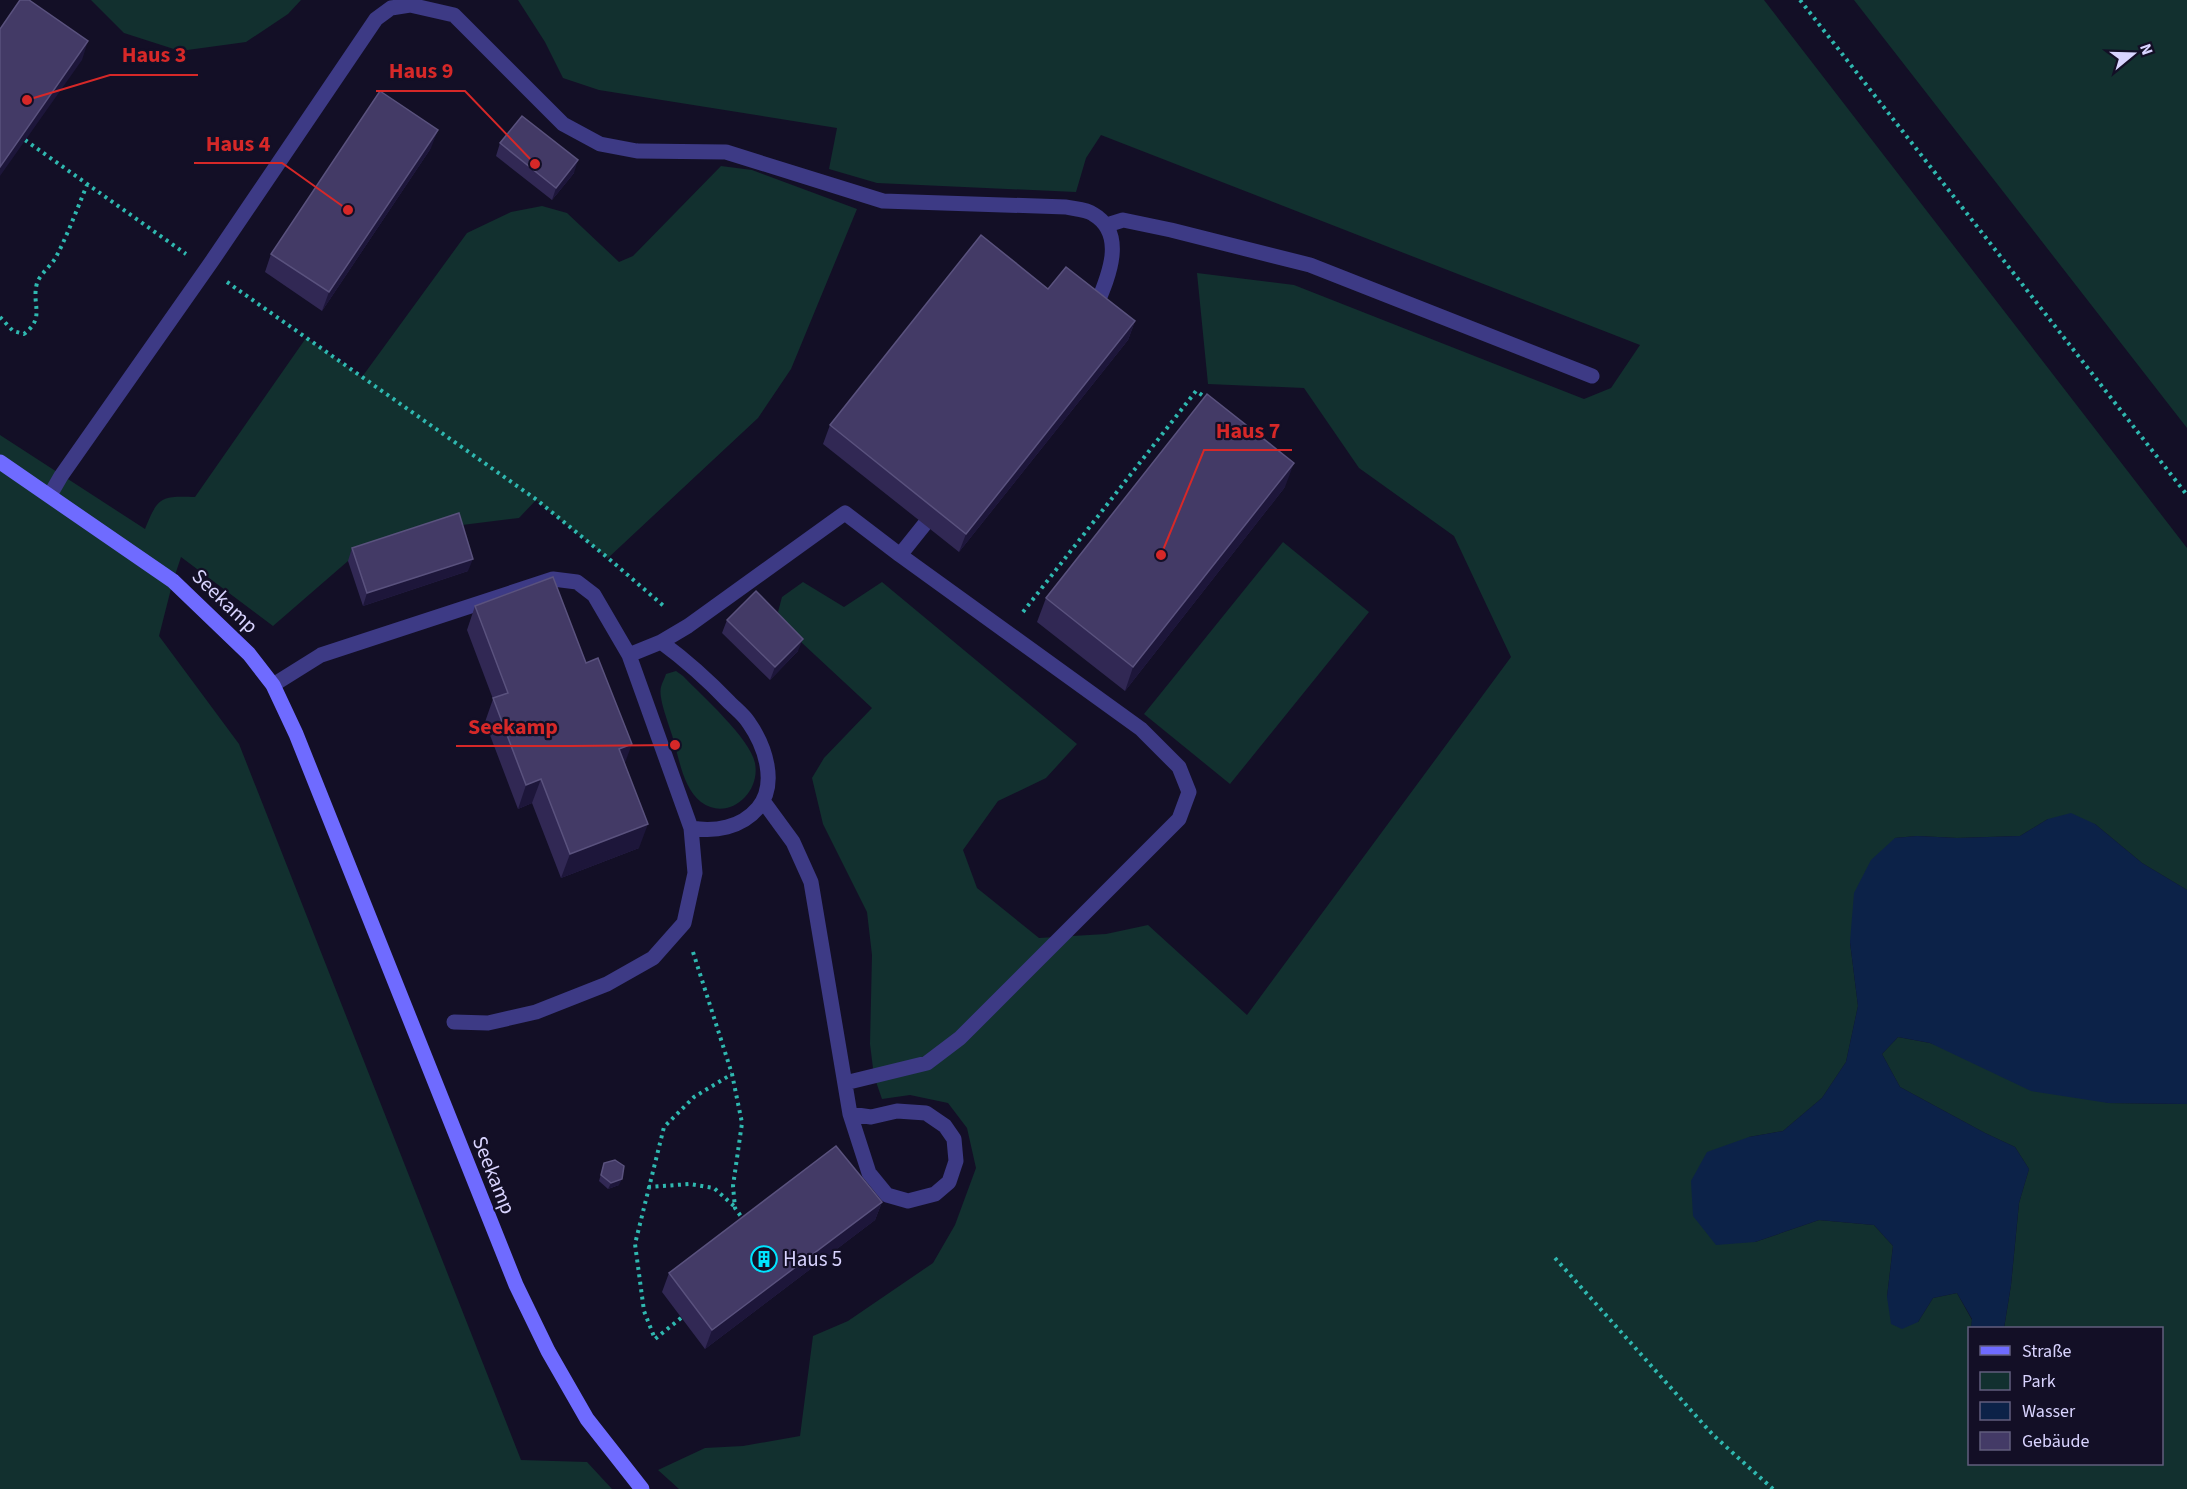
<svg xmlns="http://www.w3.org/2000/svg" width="2187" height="1489" font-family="'Source Sans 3',sans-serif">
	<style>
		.green { fill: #12302f }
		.water { fill: #0c2248 }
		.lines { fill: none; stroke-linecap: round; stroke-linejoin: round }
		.path { stroke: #2fb8b0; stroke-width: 4; stroke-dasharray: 3 4.5; stroke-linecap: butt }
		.lane { stroke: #3d3a85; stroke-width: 15 }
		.secondary { stroke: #6f6bff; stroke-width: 15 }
		.wall { fill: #312854 }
		.shaded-wall { fill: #1d163a }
		.building { fill: #433a66; stroke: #5a527e; stroke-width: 1.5 }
		.labels { text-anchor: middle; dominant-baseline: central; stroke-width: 4.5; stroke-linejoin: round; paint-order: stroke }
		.street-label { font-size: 21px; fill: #d9d4ff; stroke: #130f26 }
		.poi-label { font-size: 21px; fill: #d9d4ff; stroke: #130f26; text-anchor: start }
		.leader { fill: none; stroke: #d62828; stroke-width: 2 }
		.callout-dot { fill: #d62828; stroke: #130f26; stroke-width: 2 }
		.callout-label { font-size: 22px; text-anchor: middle; font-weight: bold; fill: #d62828; stroke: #130f26; stroke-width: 4.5; stroke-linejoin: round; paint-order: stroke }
	</style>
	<rect width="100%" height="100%" fill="#130f26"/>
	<path class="green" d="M91 0H301L288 14 246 42 180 51 124 33Z
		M518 0H1764L2187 548V890L2142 863 2095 824 2048 819 2020 836 1957 838 1917 836 1895 838 1850 942 1858 1006 1846 1062 1822 1098 1783 1131 1749 1137 1755 1242 1819 1220 1874 1225 1893 1246 1887 1297 1918 1322 1933 1298 1957 1293 1972 1320 1968 1361 1970 1366V1464H2162V1328H2004L2011 1285 2019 1203 2029 1169 2015 1147 1985 1133 1900 1087 1882 1054 1898 1037 1930 1043 2108 1103 2187 1104V1489H679L658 1470 705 1448 743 1446 800 1436 813 1336 848 1321 933 1263 955 1225 976 1168 967 1128 948 1103 910 1095 882 1099 874 1076 870 1044 872 955 867 912 823 824 812 778 824 758 872 708 801 642 778 612 782 597 803 582 844 607 882 582 1077 744 1046 778 998 801 963 850 977 888 1039 938 1106 934 1148 925 1247 1015 1511 657 1454 536 1359 468 1304 388 1208 384 1197 273 1294 285 1584 399 1611 388 1640 345 1101 135 1086 158 1076 192 877 183 829 169 837 128 599 90 563 78 545 42Z
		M1854 0H2187V428Z
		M721 166 752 170 857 209 791 369 758 418 608 558 536 500 519 518 454 526 348 561 273 626 181 557 173 581 159 636 239 744 521 1460 587 1462 612 1489H0V435L145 529C158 497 160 496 195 497L306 338 362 377 467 233 511 212 542 206 567 213 619 262 633 256Z
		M1283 542 1369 612 1230 784 1144 714Z
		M676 671 683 676C702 696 750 738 755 763 761 794 727 822 701 802 682 787 679 756 672 735 669 724 658 698 661 687 662 682 665 678 666 674Z"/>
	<path class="water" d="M2071 813 2095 824 2142 863 2187 890V1104L2108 1103 2031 1091 1930 1043 1898 1037 1882 1054 1900 1087 1985 1133 2015 1147 2029 1169 2019 1203 2011 1285 2004 1328H1971L1972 1319 1957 1293 1933 1298 1918 1322 1902 1329 1891 1324 1887 1297 1893 1246 1874 1225 1819 1220 1755 1242 1716 1245 1693 1216 1691 1181 1707 1152 1749 1137 1783 1131 1822 1098 1846 1062 1858 1006 1850 942 1854 893 1871 860 1895 838 1917 836 1957 838 2020 836 2048 819Z"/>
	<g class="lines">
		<path class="path" d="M1800 0 2187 495
			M25 140 186 254
			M227 282 537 500 608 558 666 608
			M0 317 13 331 24 334C46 317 31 305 37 283 40 274 51 266 56 257 68 234 77 209 87 185
			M1023 612 1196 391 1209 400
			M693 952 732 1074 742 1123 733 1186 735 1208 745 1222
			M648 1187 690 1184 714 1188 735 1207
			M1555 1258 1713 1435 1773 1489
			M681 1318 655 1339 644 1311 635 1244 664 1127 694 1097 732 1074"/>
		<path class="lane" d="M1107 225 1123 220 1171 230 1310 265 1592 376
			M50 495 61 476 212 261 376 19 391 8 410 5 454 15 563 124 600 144 637 151 726 152 883 201 1066 207C1074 209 1086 209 1093 214 1129 235 1106 282 1094 311
			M900 555 924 525
			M661 642 688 626 845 513 900 555 1141 729 1179 767 1189 792 1179 819 960 1038 927 1063 845 1083
			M273 685 321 655 553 579 577 582 594 595 629 655 691 828C715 832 741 828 758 808 778 784 765 746 749 723 744 715 736 709 730 703 708 680 687 661 661 642L629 655
			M763 801 793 842 811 882 850 1114 869 1173 887 1195 908 1201 935 1194 949 1182 956 1161 954 1139 945 1126 926 1113 897 1111 871 1117 850 1114
			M454 1022 488 1023 536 1012 607 984 653 958 684 923 695 873 691 828"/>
		<path class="secondary" d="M0 462 173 581 249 654 273 685 296 734 516 1285 548 1351 587 1419 642 1489"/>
	</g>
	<path class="wall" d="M500 143 574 173 552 200 496 156Z
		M431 148 322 311 265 272 271 254Z
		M1048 289 1135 321 1128 340 959 552 823 444 830 425Z
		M1285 487 1125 691 1037 622 1046 598Z
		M352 548 468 571 363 606 348 561Z
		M475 606 625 764 639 848 561 878 532 803 518 809 485 722 493 699 467 630Z
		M727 620 798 651 770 680 722 633Z
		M604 1163 619 1185 608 1189 599 1181Z
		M882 1202 875 1220 705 1349 662 1292 669 1273Z"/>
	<path class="shaded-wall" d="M88 41 82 60 0 176V167Z
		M438 130 431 148 322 311 329 292Z
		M578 160 574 173 552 200 556 188Z
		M1135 321 1128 340 959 552 966 534Z
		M1294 463 1285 487 1125 691 1133 667Z
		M473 559 468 571 363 606 367 593Z
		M803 639 798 651 770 680 775 667Z
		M632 744 623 768 619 749Z
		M541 779 532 803 518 809 526 785Z
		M648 824 639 848 561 878 570 854Z
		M622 1179 619 1185 608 1189 611 1183Z
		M882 1202 875 1220 705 1349 712 1330Z"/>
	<path class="building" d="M20 0H29L88 41 0 167V29Z
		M380 91 438 130 329 292 271 254Z
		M522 116 578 160 556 188 500 143Z
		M981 235 1048 289 1066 267 1135 321 966 534 830 425Z
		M1207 394 1294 463 1133 667 1046 598Z
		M459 513 473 559 367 593 352 548Z
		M553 577 586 663 598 658 632 744 619 749 648 824 570 854 541 779 526 785 493 698 508 693 475 606Z
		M756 591 803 639 775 667 727 620Z
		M836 1146 882 1202 712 1330 669 1273Z
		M615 1160 624 1166 622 1179 611 1183 601 1175 604 1163Z"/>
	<defs>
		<g id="building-ring" transform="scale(1.35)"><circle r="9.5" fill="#130f26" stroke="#00e5ff" stroke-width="1.5"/><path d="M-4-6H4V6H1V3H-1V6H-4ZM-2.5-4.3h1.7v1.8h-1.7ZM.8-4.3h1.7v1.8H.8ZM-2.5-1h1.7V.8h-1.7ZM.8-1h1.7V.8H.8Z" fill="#00e5ff"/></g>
	</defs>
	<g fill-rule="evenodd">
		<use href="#building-ring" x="764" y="1259"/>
	</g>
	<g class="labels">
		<g class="street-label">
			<text transform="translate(225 601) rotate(44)">Seekamp</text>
			<text transform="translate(494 1175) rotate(68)">Seekamp</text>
		</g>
		<g class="poi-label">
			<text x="783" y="1259">Haus 5</text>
		</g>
	</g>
	<path class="leader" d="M27 100L110 75H198M535 164L465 91H376M348 210L282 163H194M1161 555L1204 450H1292M675 745L570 746H456"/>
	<g class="callout-dot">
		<circle cx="27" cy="100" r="6"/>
		<circle cx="535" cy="164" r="6"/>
		<circle cx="348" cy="210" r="6"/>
		<circle cx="1161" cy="555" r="6"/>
		<circle cx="675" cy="745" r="6"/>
	</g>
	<g class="callout-label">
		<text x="154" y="62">Haus 3</text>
		<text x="421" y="78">Haus 9</text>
		<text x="238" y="151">Haus 4</text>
		<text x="1248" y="438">Haus 7</text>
		<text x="513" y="734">Seekamp</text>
	</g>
	<rect x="1968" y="1327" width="195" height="138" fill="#130f26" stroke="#625e7d" stroke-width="1.5"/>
	<rect x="1980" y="1346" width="30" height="9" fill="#6f6bff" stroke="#625e7d" stroke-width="1.5"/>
	<text x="2022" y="1357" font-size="18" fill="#d9d4ff">Straße</text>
	<rect x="1980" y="1372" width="30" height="18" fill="#12302f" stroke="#625e7d" stroke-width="1.5"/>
	<text x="2022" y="1387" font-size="18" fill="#d9d4ff">Park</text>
	<rect x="1980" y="1402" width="30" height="18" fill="#0c2248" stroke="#625e7d" stroke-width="1.5"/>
	<text x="2022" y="1417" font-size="18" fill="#d9d4ff">Wasser</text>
	<rect x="1980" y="1432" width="30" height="18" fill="#433a66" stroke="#625e7d" stroke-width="1.5"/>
	<text x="2022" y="1447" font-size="18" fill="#d9d4ff">Gebäude</text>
	<g transform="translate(2133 54) rotate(71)" stroke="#130f26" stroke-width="4.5" paint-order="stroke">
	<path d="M0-4.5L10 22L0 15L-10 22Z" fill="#d9d4ff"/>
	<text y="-9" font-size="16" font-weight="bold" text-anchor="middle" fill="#d9d4ff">N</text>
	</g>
</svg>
